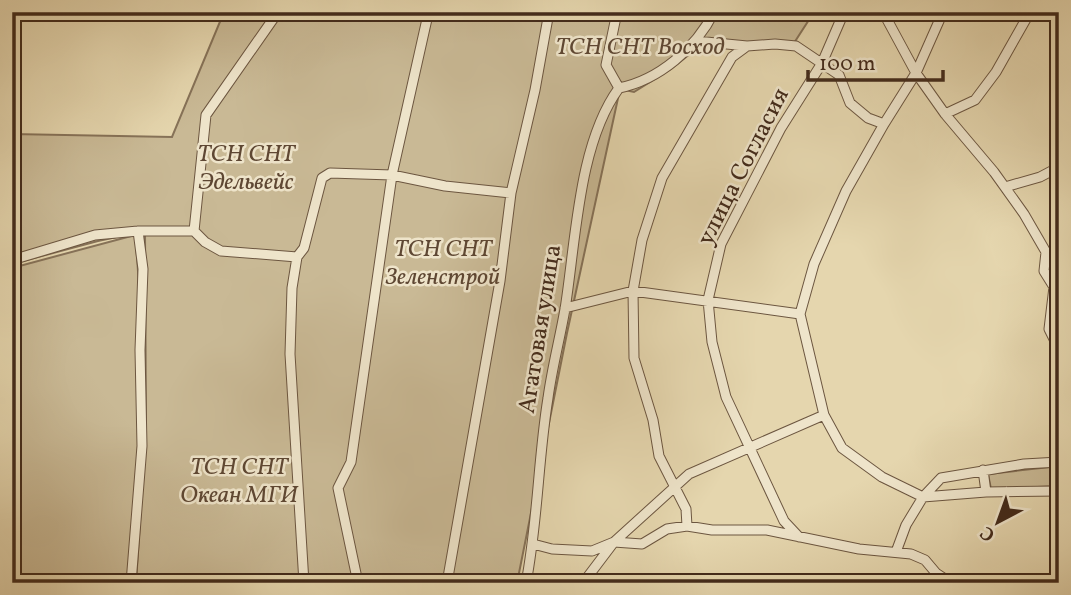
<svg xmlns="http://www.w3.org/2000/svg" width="1071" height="595" font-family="Vollkorn,serif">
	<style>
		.green { fill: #c9b995; stroke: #867258; stroke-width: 2 }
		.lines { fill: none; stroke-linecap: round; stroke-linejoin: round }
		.minor-casing { stroke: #6c5640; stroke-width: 11 }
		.minor { stroke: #eee4ca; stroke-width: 9 }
		.labels { text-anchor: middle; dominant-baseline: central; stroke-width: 5; stroke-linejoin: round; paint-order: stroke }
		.park-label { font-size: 24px; font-style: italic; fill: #5e4733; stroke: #eee4ca }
		.street-label { font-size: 24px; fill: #432b1b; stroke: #eee4ca }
	</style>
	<rect width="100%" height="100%" fill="#e5d6ae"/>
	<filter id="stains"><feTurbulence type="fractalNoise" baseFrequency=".00286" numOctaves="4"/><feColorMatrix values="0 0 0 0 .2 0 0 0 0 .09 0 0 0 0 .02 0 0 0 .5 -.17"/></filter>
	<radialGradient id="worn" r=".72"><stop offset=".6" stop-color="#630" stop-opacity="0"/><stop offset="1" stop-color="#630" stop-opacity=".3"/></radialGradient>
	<path class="green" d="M224 12H814L794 43 700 46 671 69 634 92 620 89 567 333 517 583H136L146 429 145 231 98 241 12 264V134L172 137Z
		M135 235C147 350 137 467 130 583H12V268Z
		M1059 466V486L991 489 988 474Z"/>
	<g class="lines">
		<g class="minor-casing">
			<path id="minor" d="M617 12 606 65 619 88
				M883 12 916 73 945 114 994 172 1024 214 1046 252 1044 271 1059 295
				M943 12 916 73 884 124 846 191 814 264 800 314 824 415 842 448 882 477 923 497 986 492
				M696 41 747 46 775 44 796 46 839 75 850 103 868 118 884 124
				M619 88C659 80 696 48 714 12
				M945 114 975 100 996 72 1030 12
				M1005 187 1040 177 1059 167
				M194 231 205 242 221 251 297 257
				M1046 252 1059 262
				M12 260 95 235 138 231H194L206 115 278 12
				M1054 287 1049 329 1059 349
				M565 308 633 291 800 314
				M983 470 986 492 1059 491
				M687 526 686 509 659 456 653 420 634 358 633 291 642 240 662 178 732 57 747 46
				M799 537 784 521 726 397 712 342 708 300 721 244 781 128 822 63 844 12
				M533 544 552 549 592 551 614 542 642 544 667 529 687 526 712 530H767L859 549 911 554 925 560 936 573 951 583
				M896 552 906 525 923 497 941 478 1024 464 1059 462
				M131 583 142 446 140 350 143 269 138 231
				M304 583 290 354 292 288 297 257 304 248 322 178 330 173 392 175 445 186 511 193
				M358 583 338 488 351 462 392 175 427 19 425 12
				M447 583 500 281 511 193 535 90 549 12
				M526 583C538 521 538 459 548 398 552 368 560 338 565 309 576 241 578 144 619 88
				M583 583 614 542 689 474 824 415"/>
		</g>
		<use href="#minor" class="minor"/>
	</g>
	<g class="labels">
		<g class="park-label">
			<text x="640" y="48">ТСН СНТ Восход</text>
			<text x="246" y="155">ТСН СНТ<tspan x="246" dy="28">Эдельвейс</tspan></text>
			<text x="443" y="250">ТСН СНТ<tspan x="443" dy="28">Зеленстрой</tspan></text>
			<text x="239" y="468">ТСН СНТ<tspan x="239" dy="28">Океан МГИ</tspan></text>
		</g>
		<g class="street-label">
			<text transform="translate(744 167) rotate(-63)">улица Согласия</text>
			<text transform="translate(541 329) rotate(-81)">Агатовая улица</text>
		</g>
	</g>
	<rect width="1071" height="595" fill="none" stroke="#e5d6ae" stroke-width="42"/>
	<rect x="14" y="14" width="1043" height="567" fill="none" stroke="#432b1b" stroke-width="3.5"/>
	<rect x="21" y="21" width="1029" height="553" fill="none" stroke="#432b1b" stroke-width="2"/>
	<g transform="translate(998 522) rotate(221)" stroke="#eee4ca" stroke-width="5" paint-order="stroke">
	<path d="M0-5L12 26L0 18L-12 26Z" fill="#432b1b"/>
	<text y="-10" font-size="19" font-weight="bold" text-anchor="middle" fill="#432b1b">С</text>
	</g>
	<path d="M808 70v10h135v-10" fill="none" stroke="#432b1b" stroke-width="3.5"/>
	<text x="819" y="70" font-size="21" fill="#432b1b" stroke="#eee4ca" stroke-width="5" paint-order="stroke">100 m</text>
	<rect width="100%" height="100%" filter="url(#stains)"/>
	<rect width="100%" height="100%" fill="url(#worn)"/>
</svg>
